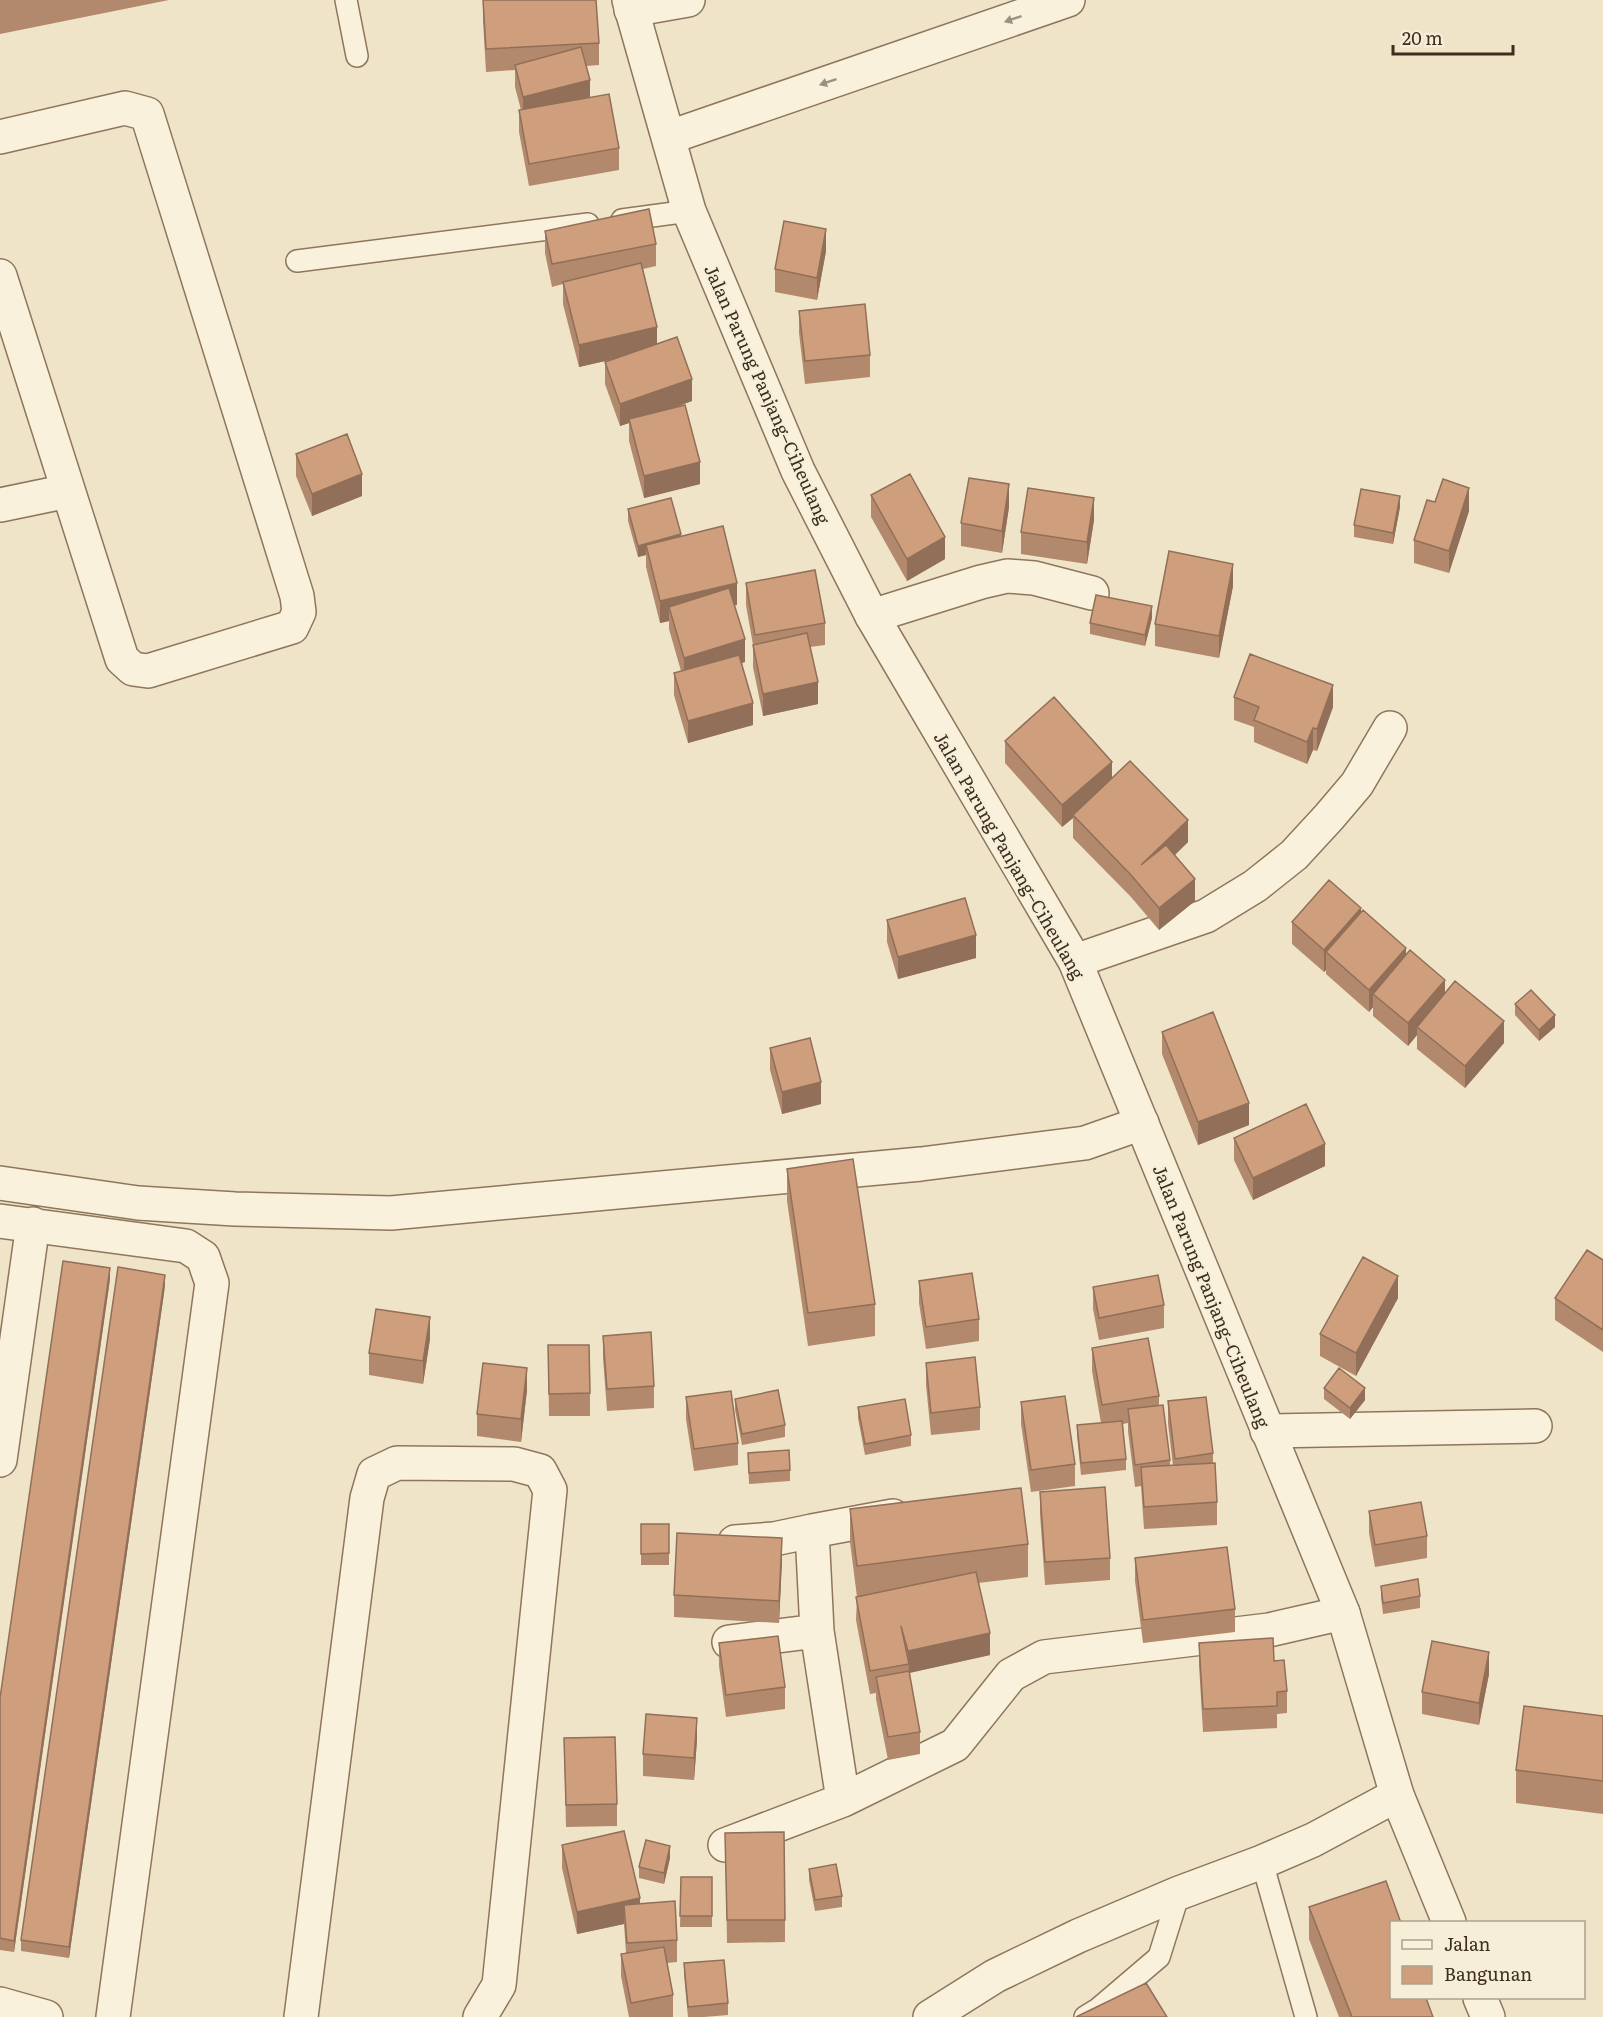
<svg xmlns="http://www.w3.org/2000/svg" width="1603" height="2017" font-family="Literata,serif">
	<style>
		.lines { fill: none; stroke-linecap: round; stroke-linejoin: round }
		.service-casing { stroke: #8d765c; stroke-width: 24 }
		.minor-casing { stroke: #8d765c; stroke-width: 36 }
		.tertiary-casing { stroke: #8d765c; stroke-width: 36 }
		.service { stroke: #faf1dc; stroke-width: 21 }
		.minor { stroke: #faf1dc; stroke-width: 33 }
		.tertiary { stroke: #faf1dc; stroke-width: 33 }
		.wall { fill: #b2896c }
		.shaded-wall { fill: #916f58 }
		.building { fill: #cf9f7d; stroke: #916f58; stroke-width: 1.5 }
		.oneway { fill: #9c907e }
		.labels { text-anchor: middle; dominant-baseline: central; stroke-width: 4.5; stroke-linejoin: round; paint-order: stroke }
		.street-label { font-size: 18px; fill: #3d2e20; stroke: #f7eed8 }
	</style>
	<rect width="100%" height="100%" fill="#f0e4c8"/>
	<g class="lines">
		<g class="service-casing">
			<path id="service" d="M346 0 357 56
				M622 220 689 211
				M297 261 588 224
				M1262 1862 1306 2017
				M1085 2017 1098 2009 1159 1957 1179 1893"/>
		</g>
		<g class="minor-casing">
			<path id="minor" d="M631 10 688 0
				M0 137 125 108 147 114 297 596 299 612 292 627 148 671 133 669 122 659 0 276
				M670 137 1068 0
				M0 505 68 491
				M872 616 981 582 1007 576 1034 578 1092 593
				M1075 961 1206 916 1255 886 1294 855 1329 817 1357 784 1390 728
				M0 1183 138 1203 235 1209 391 1213 921 1164 1085 1143 1142 1123
				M0 1221 186 1246 203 1257 212 1283 113 2017
				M1267 1431 1535 1426
				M0 1460 33 1224
				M812 1531 893 1516
				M735 1542 774 1539 812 1531 817 1631 843 1800
				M729 1642 817 1631
				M725 1845 843 1800 955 1745 1011 1675 1044 1657 1269 1630 1343 1613
				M0 2004 46 2017
				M301 2017 367 1498 374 1474 397 1463 514 1464 540 1471 550 1490 499 1985 480 2017
				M930 2017 995 1976 1078 1936 1179 1893 1262 1862 1313 1840 1397 1795"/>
		</g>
		<g class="tertiary-casing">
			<path id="tertiary" d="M629 0 689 211 798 471 872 616 1075 961 1343 1613 1397 1795 1449 1922
				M1480 1998 1488 2017"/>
		</g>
		<use href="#service" class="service"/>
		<use href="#minor" class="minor"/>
		<use href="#tertiary" class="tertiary"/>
	</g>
	<path class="wall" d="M0 0H169L0 34Z
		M483 0 599 43V65L586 66 590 98 619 148V170L529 186 519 132V110H521L515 87V70L486 72 483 20Z
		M545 231 656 244V266L643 269 657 344 692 401 676 407 700 484 644 498 629 441V423L620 426 605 384V362L618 358 579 367 563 304V284L552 287 545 253Z
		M826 251 817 300 775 292V269Z
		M799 311 870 355V377L805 384 799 333Z
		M296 454 362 496 312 516 296 476Z
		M871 495 945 559 907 581 871 517Z
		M1435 502 1469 511 1449 573 1414 563V540Z
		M1009 507 1002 553 961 546V523Z
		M1400 507 1393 544 1354 537V525Z
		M628 509 681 536 737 605H734L745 662 742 663 753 725 688 743 674 695V673L681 671 669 629V621L660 623 646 567V555L638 557 628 521Z
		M1094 520 1087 564 1021 554V532Z
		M746 583 825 623V645L810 647 818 704 763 716 753 667V645L746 605Z
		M1233 586 1219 658 1155 646V624Z
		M1152 618 1145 646 1090 634V623Z
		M1234 697 1333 707 1317 751 1313 750 1307 764 1254 742V727L1234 720Z
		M1005 741 1112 779 1188 842 1175 855 1195 901 1159 930 1131 897 1073 838V818L1062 827 1005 763Z
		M1361 912 1445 993 1504 1043 1465 1088 1417 1049V1035L1408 1046 1373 1016V1007L1369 1012 1326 974V970L1324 972 1292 944V922Z
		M887 920 976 958 898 979 887 942Z
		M1515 1004 1555 1027 1539 1041 1515 1015Z
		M1162 1032 1249 1125 1198 1145 1162 1054Z
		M770 1048 821 1104 782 1114 770 1070Z
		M1234 1138 1325 1166 1253 1200 1234 1160Z
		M787 1169 875 1304V1336L808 1346 787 1201Z
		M1603 1260V1352L1555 1320V1298Z
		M110 1279 14 1952 0 1950V1698Z
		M919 1281 979 1319V1341L926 1349 919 1303Z
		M165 1286 69 1958 21 1951V1940Z
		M1093 1287 1164 1305V1328L1099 1340 1093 1309Z
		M1398 1298 1356 1376 1320 1356V1334Z
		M603 1336 654 1386V1408L607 1411 603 1358Z
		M430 1339 423 1384 369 1375V1353Z
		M548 1345 590 1393V1416H549Z
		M1092 1348 1159 1396V1406L1170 1460V1466H1173L1168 1424V1401L1213 1453V1463L1217 1502V1525L1144 1529 1141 1486 1135 1487 1128 1431V1423L1123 1424 1126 1459V1470L1081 1475 1077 1436V1425L1101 1423 1092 1371Z
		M926 1363 980 1407V1430L931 1435 926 1385Z
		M1324 1388 1365 1400 1350 1419 1324 1399Z
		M527 1390 521 1442 477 1436V1414Z
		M686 1397 738 1443V1465L694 1471 686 1419Z
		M735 1399 785 1425V1437L742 1445 735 1410Z
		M1021 1402 1075 1464V1486L1031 1492 1021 1424Z
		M858 1407 911 1435V1446L865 1455 858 1418Z
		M748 1453 790 1470V1481L749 1484Z
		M1040 1492 1110 1558V1580L1045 1585 1040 1514Z
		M850 1509 1028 1544V1577L978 1583 990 1655 909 1673 920 1732V1754L888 1760 876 1699V1693L870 1694 856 1620 857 1597 850 1542Z
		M1369 1511 1427 1536V1558L1375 1567 1369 1533Z
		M641 1524H669V1565H641Z
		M1135 1558 1235 1609V1632L1143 1643 1135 1581Z
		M782 1560 779 1623 674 1617V1595Z
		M1381 1586 1420 1596V1608L1383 1614 1381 1597Z
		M719 1643 785 1687V1709L726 1717 719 1666Z
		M1199 1643 1274 1661 1287 1691V1713L1277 1714V1728L1203 1732 1199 1665Z
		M1489 1674 1479 1725 1422 1714V1692Z
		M1603 1716V1814L1516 1803V1770Z
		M564 1738 617 1804V1826L566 1827Z
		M697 1740 694 1780 643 1776V1754Z
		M725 1833 785 1920V1942L727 1943Z
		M562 1845 640 1904 677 1940V1962L667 1963 673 1995V2017H629L621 1976V1954L626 1953 624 1924 577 1934 562 1868Z
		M670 1858 664 1884 639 1878V1867Z
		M809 1869 842 1896V1907L815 1911 809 1880Z
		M681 1877H712V1927H680Z
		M1309 1907 1433 2017H1339L1309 1939Z
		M684 1963 728 2003V2015L704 2017H688L684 1975Z"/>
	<path class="shaded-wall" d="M590 80V102L523 119V97Z
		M826 229V251L817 300V278Z
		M657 327V349L579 367V345Z
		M692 379V401L630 423 629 419V423L620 426V404Z
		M700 462V484L644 498V476Z
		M362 474V496L312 516V494Z
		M1009 484V507L1002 553V531Z
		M1469 488V511L1449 573V551Z
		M1400 496V507L1393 544V533Z
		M1094 498V520L1087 564V542Z
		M681 534V546L646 545V555L638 557V546Z
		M945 537V559L907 581V559Z
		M1233 564V586L1219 658V636Z
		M737 583V605L673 620 669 607V621L660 623V601Z
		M1152 606V618L1145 646V635Z
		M745 639V662L684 680V658Z
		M818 682V704L763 716V694Z
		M1333 685V707L1317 751V729Z
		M753 703V725L688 743V721Z
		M1313 728V750L1307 764V742Z
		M1112 762V785L1073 815V818L1062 827V805Z
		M1188 820V842L1141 887V865Z
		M1195 879V901L1159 930V908Z
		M1361 908V930L1326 952V970L1324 972V950Z
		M976 935V958L898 979V957Z
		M1406 948V970L1373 994V1007L1369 1012V990Z
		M1445 980V1003L1417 1027V1035L1408 1046V1023Z
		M1555 1015V1027L1539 1041V1030Z
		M1504 1021V1043L1465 1088V1066Z
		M821 1082V1104L782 1114V1092Z
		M1249 1103V1125L1198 1145V1122Z
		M1325 1144V1166L1253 1200V1178Z
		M110 1268V1279L14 1952V1941Z
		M165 1275V1286L69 1958V1947Z
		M1398 1276V1298L1356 1376V1353Z
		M430 1317V1339L423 1384V1361Z
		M527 1368V1390L521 1442V1419Z
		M1365 1388V1400L1350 1419V1408Z
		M782 1538V1560L779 1623V1601Z
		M990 1633V1655L909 1673 908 1651Z
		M1489 1652V1674L1479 1725V1703Z
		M697 1718V1740L694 1780V1758Z
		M670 1846V1858L664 1884V1873Z
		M640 1898V1920L624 1905V1924L577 1934V1912Z"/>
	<path class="building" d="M483 0H596L599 43 486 49Z
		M581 47 590 80 523 97 515 65Z
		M609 94 619 148 529 164 519 110Z
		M649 209 656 244 552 264 545 231Z
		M784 221 826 229 817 278 775 269Z
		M641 263 657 327 579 345 563 282Z
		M865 304 870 355 805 361 799 311Z
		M677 337 692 379 620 404 605 362Z
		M685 405 700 462 644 476 629 419Z
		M347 434 362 474 312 494 296 454Z
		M910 474 945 537 907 559 871 495Z
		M969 478 1009 484 1002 531 961 523Z
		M1443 479 1469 488 1449 551 1414 540 1427 500 1435 502Z
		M1028 488 1094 498 1087 542 1021 532Z
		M1361 489 1400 496 1393 533 1354 525Z
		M671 498 681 534 638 546 628 509Z
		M723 526 737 583 660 601 646 545Z
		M1169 551 1233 564 1219 636 1155 624Z
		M815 570 825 623 755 635 746 583Z
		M729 588 745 639 684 658 669 607Z
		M1096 595 1152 606 1145 635 1090 623Z
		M807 633 818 682 763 694 753 645Z
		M1250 654 1333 685 1317 729 1313 728 1307 742 1254 720 1259 707 1234 697Z
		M739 655 753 703 688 721 674 673Z
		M1054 697 1112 762 1062 805 1005 741Z
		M1130 761 1188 820 1141 865 1166 845 1195 879 1159 908 1131 875 1073 815Z
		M1329 880 1361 908 1324 950 1292 922Z
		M965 898 976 935 898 957 887 920Z
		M1363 910 1406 948 1369 990 1326 952Z
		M1410 950 1445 980 1408 1023 1373 994Z
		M1455 981 1504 1021 1465 1066 1417 1027Z
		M1531 990 1555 1015 1539 1030 1515 1004Z
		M1213 1012 1249 1103 1198 1122 1162 1032Z
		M810 1038 821 1082 782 1092 770 1048Z
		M1306 1104 1325 1144 1253 1178 1234 1138Z
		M853 1159 875 1304 808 1313 787 1169Z
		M1587 1250 1603 1260V1330L1555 1298Z
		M1363 1257 1398 1276 1356 1353 1320 1334Z
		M63 1261 110 1268 14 1941 0 1938V1698Z
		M118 1267 165 1275 69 1947 21 1940Z
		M972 1273 979 1319 926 1327 919 1281Z
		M1158 1275 1164 1305 1099 1318 1093 1287Z
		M376 1309 430 1317 423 1361 369 1353Z
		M651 1332 654 1386 607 1389 603 1336Z
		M1148 1338 1159 1396 1102 1405 1092 1348Z
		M548 1345H589L590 1393 549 1394Z
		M975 1357 980 1407 931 1413 926 1363Z
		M483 1363 527 1368 521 1419 477 1414Z
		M1339 1368 1365 1388 1350 1408 1324 1388Z
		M778 1390 785 1425 742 1434 735 1399Z
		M731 1391 738 1443 694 1449 686 1397Z
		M1065 1396 1075 1464 1031 1470 1021 1402Z
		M1206 1397 1213 1453 1175 1459 1168 1401Z
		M905 1399 911 1435 865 1444 858 1407Z
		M1163 1405 1170 1460 1135 1465 1128 1409Z
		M1122 1421 1126 1459 1081 1463 1077 1425Z
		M789 1450 790 1470 749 1473 748 1453Z
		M1215 1463 1217 1502 1144 1507 1141 1467Z
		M1105 1487 1110 1558 1045 1562 1040 1492Z
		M1021 1488 1028 1544 857 1566 850 1509Z
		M1421 1502 1427 1536 1375 1545 1369 1511Z
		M641 1524H669V1553L641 1554Z
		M677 1533 782 1538 779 1601 674 1595Z
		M1227 1547 1235 1609 1143 1620 1135 1558Z
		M976 1572 990 1633 908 1651 901 1626 909 1664 870 1671 856 1597Z
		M1418 1579 1420 1596 1383 1603 1381 1586Z
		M778 1636 785 1687 726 1695 719 1643Z
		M1273 1638 1274 1661 1284 1660 1287 1691 1277 1692V1706L1203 1709 1199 1643Z
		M1432 1641 1489 1652 1479 1703 1422 1692Z
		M909 1671 920 1732 888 1737 876 1677Z
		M1524 1706 1603 1716V1781L1516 1770Z
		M646 1714 697 1718 694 1758 643 1754Z
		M615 1737 617 1804 566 1805 564 1738Z
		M624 1831 640 1898 577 1912 562 1845Z
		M784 1832 785 1920H727L725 1833Z
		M646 1840 670 1846 664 1873 639 1867Z
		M836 1864 842 1896 815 1900 809 1869Z
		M681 1877H712V1916H680Z
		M1386 1881 1401 1923H1392V1998H1426L1433 2017H1352L1309 1907Z
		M675 1901 677 1940 627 1943 624 1905Z
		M664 1947 673 1995 631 2003 621 1954Z
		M724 1960 728 2003 688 2007 684 1963Z
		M1146 1983 1167 2017H1076Z"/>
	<defs><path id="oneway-solid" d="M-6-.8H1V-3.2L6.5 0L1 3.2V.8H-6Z" transform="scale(1.5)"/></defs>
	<g class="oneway">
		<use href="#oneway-solid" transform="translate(1013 19) rotate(161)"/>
		<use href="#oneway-solid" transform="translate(828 82) rotate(161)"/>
	</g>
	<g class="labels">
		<g class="street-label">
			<text transform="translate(768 394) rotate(66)">Jalan Parung Panjang–Ciheulang</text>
			<text transform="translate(1010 855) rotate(60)">Jalan Parung Panjang–Ciheulang</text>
			<text transform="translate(1212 1296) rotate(68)">Jalan Parung Panjang–Ciheulang</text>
		</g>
	</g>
	<rect x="1390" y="1921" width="195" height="78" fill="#f7eed8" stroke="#ada18e" stroke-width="1.5"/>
	<rect x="1402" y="1940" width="30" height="9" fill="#faf1dc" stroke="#ada18e" stroke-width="1.5"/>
	<text x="1444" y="1951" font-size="18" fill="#3d2e20">Jalan</text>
	<rect x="1402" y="1966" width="30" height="18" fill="#cf9f7d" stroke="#ada18e" stroke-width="1.5"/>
	<text x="1444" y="1981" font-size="18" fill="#3d2e20">Bangunan</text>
	<path d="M1393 45v9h120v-9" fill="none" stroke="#3d2e20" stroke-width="3"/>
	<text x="1402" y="45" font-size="18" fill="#3d2e20" stroke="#f7eed8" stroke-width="4.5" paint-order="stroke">20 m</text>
</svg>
